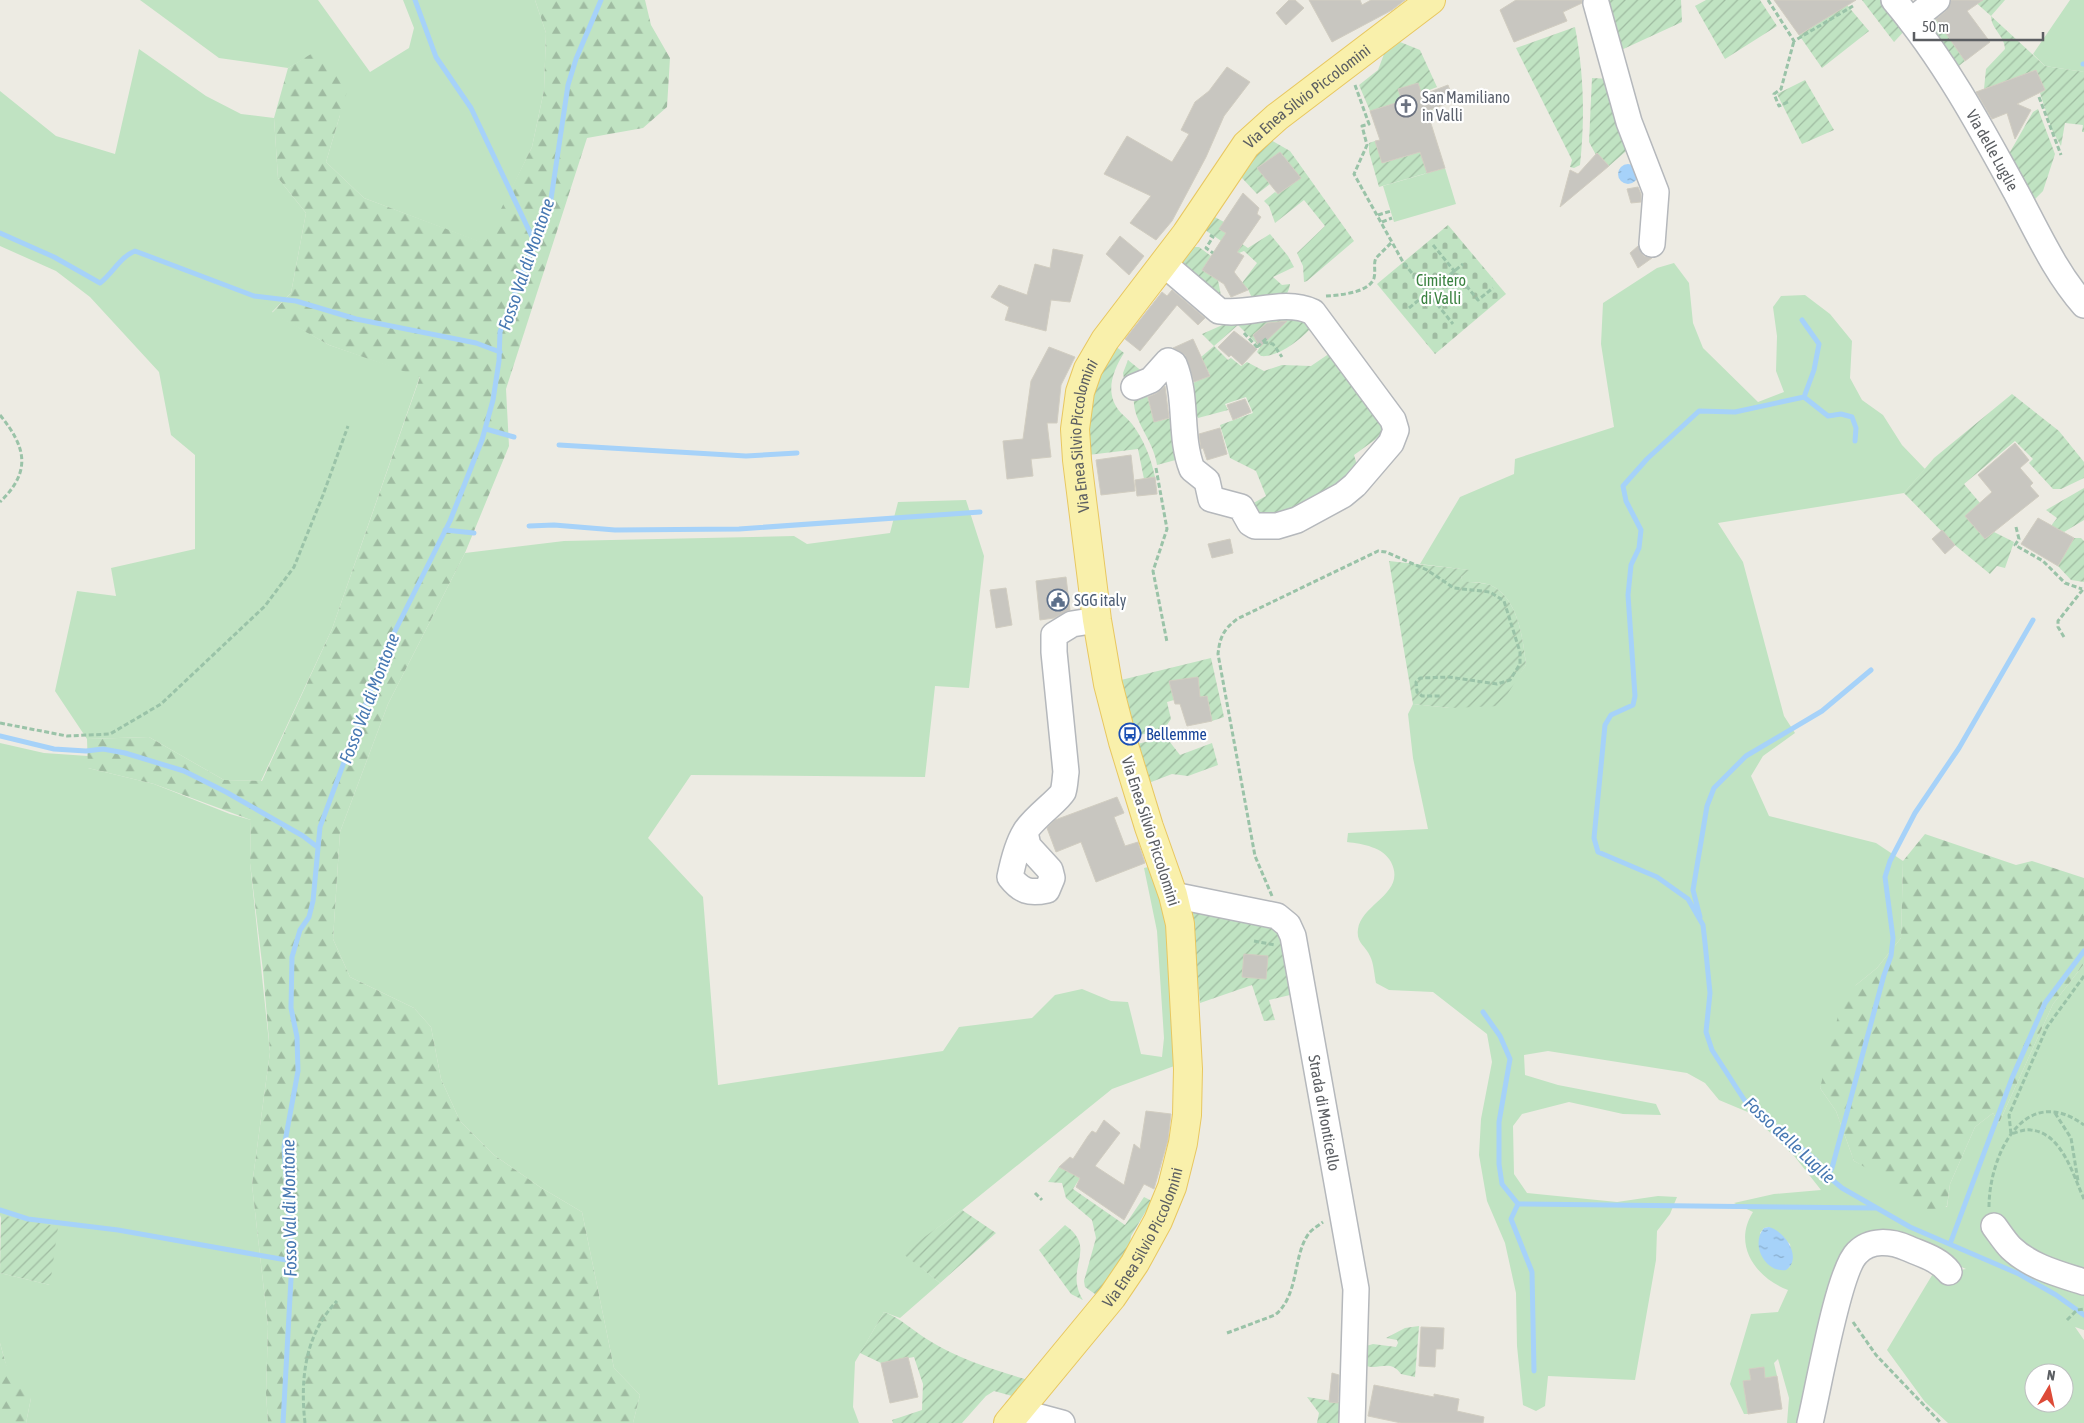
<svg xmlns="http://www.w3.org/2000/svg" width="2084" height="1423" font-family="'Asap Condensed',sans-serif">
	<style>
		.grass { fill: #c0e3c2; fill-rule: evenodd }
		.forest { fill: url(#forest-firs) }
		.cemetery { fill: url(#cemetery-stones) }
		.garden { fill: url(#garden-furrows) }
		.water { fill: url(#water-ripples) }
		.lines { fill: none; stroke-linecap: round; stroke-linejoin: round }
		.stream { stroke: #a6d2f9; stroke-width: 5 }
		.building { fill: #c8c6c0; stroke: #d1cdc1 }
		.minor-casing { stroke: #b5b8bc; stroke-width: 28 }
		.major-casing { stroke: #e8c760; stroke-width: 30 }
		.path { stroke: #9ac3a8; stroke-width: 3; stroke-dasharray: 5 2.5; stroke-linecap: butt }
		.minor { stroke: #fff; stroke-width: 25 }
		.major { stroke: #f9f0ab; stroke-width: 28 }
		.labels { text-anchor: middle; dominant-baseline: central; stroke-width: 4.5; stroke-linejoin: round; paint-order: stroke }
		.street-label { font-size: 16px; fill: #5b5e62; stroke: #fff }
		.worship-label { font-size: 16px; fill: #5b616d; stroke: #fff; text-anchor: start }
		.park-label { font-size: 16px; fill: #3a8240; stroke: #fff }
		.service-label { font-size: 16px; fill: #4e5e75; stroke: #fff; text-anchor: start }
		.transit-label { font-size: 16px; fill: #164399; stroke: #fff; text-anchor: start }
		.water-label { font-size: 18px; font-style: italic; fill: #4778b2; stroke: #fff }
	</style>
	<defs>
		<pattern id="forest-firs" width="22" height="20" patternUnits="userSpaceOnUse" patternTransform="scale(1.25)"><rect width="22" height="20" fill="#c0e3c2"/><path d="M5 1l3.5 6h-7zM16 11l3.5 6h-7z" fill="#9fbba1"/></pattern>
		<pattern id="cemetery-stones" width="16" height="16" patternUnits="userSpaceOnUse" patternTransform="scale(1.25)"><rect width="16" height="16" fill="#c0e3c2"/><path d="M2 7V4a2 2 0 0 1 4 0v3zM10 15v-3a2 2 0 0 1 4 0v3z" fill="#9fbba1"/></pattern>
		<pattern id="garden-furrows" width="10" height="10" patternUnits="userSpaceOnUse" patternTransform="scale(1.25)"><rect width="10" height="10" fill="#c0e3c2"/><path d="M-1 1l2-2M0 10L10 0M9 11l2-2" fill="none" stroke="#9fbba1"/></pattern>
		<pattern id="water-ripples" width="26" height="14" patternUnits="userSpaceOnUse" patternTransform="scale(1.25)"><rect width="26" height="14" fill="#a6d2f9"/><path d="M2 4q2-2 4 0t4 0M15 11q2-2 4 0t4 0" fill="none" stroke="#8aaecd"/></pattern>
	</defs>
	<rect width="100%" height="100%" fill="#edebe3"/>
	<path class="grass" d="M140 0H318L370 72 409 48 414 28 403 0H535L546 33 544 90 532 147 485 244 364 198 326 162 340 115 311 55 288 68 219 58Z
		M2070 0H2084V72L2045 66 2033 54Z
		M139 49 206 96 241 114 274 118 278 178 306 213 291 293 272 312 329 345 420 376 332 629 261 781 224 780 149 737 87 739 55 691 77 591 116 596 111 568 195 549V455L171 435 159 372 90 297 56 271 0 246V91L56 136 115 154Z
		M1445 168 1456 204 1394 222 1383 186Z
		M1674 263 1689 283 1693 323 1703 348 1758 402 1784 392 1776 371 1777 336 1773 307 1781 296 1805 295 1830 314 1852 341 1850 378 1862 400 1883 415 1902 445 1925 469 1904 493 1718 523 1743 562 1784 716 1795 733 1763 756 1751 776 1769 816 1876 843 1903 861 1901 938 1877 968 1856 985 1820 1088 1836 1111 1854 1161 1947 1207 1950 1184 1975 1127 1993 1113 1999 1123 2053 1004 2084 964V1330L2075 1327 2084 1340V1423H1948L1925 1402 1887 1350 1937 1267 1949 1272 1966 1269 1937 1256 1859 1243 1806 1423H1787L1789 1398 1778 1359 1774 1363 1777 1376 1765 1378 1763 1367 1749 1369 1751 1380 1743 1381 1748 1414H1744L1730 1384 1751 1314 1778 1312 1788 1290C1756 1278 1732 1245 1753 1212L1734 1203 1774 1194 1821 1190 1795 1157 1750 1113 1719 1100 1705 1083 1687 1073 1548 1051 1524 1055 1525 1075 1558 1085 1656 1104 1661 1115 1623 1114 1569 1102 1522 1114 1513 1126 1514 1174 1527 1193 1617 1202 1658 1196 1677 1197 1670 1214 1657 1231 1656 1260 1635 1380 1548 1376 1545 1406 1536 1411 1523 1405 1517 1346 1516 1293 1505 1243 1487 1201 1479 1155 1481 1119 1492 1062 1487 1034 1433 992 1389 990 1376 983C1374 974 1374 964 1370 956 1365 945 1356 943 1358 929 1362 903 1407 893 1391 862 1383 847 1363 844 1347 842L1348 833 1428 829 1413 758 1408 714 1413 704 1450 708 1514 682 1526 665C1523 638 1518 597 1490 585 1482 582 1471 582 1463 582L1461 577 1469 570 1420 564 1460 497 1514 474 1515 459 1614 427 1601 344 1603 303 1657 268ZM1769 1227 1790 1244 1792 1258 1789 1268 1760 1233 1764 1228ZM2034 1373H2064V1403H2034Z
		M966 500 984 556 969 688 935 686 925 777 691 775 648 838 703 897 718 1085 943 1051 959 1027 1032 1018 1055 995 1082 989 1111 1001 1128 1002 1141 1054 1162 1057 1164 1038 1157 931 1144 868 1153 866 1167 929 1177 1065 1112 1089 962 1210 903 1253 940 1283 900 1318 884 1312 855 1362 853 1407 859 1423H633L640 1395 614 1368 582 1212 540 1187 494 1155 460 1121 441 1079 431 1027 414 1008 350 977 333 939 340 832 388 704 465 553 564 541 794 536 807 544 890 533 898 502Z
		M0 743 44 753 88 756V768L154 784 230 814 251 820 250 863 270 1052 252 1185 268 1326 266 1393 268 1423H26L31 1398 8 1372 0 1343V1273L50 1285 1 1215 0 1218Z"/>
	<path class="forest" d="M535 0H645L651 25 670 58 667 107 643 128 587 138 506 389 509 446 465 553 388 704 340 832 333 939 350 977 414 1008 431 1027 441 1079 460 1121 494 1155 540 1187 582 1212 614 1368 640 1395 633 1423H268L266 1393 268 1326 252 1185 270 1052 263 971 250 863 251 820 154 784 88 768 87 739 149 737 224 780 262 781 332 629 420 377 329 345 272 313 291 293 306 213 278 178 274 118 288 68 311 54 349 85 326 162 364 198 484 243 532 147 544 90 546 33Z
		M1925 834 2016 865 2032 861 2084 878V964L2053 1004 1999 1123 1993 1113 1975 1127 1950 1184 1947 1206 1931 1212 1886 1179 1854 1161 1836 1111 1820 1088 1841 1004 1856 985 1877 968 1901 938 1903 861Z
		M0 1343C6 1365 8 1378 30 1390L31 1398 26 1423H0Z"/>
	<path class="cemetery" d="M1448 225 1506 294 1435 354 1377 284Z"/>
	<path class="garden" d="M1606 0H1681L1682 22 1619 51Z
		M1706 0H1760L1777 26 1725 59 1695 6Z
		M1862 0H1885L1907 28 1894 42Z
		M1973 0H2005L1991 16 2045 66 2084 72V132H2082L2083 125 2065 123 2061 146 2052 130 2040 93 2045 90 2036 70 1984 89 1986 69 2005 49C2005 36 1991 29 1991 16Z
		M1847 5 1869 31 1822 68 1799 35Z
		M1927 15 1931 22 1936 19 1965 61 1955 69 1920 20Z
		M1575 27C1584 74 1585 118 1580 165L1574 168 1570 167 1572 160 1516 48Z
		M1400 42 1420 50 1437 87 1427 91 1433 110 1427 113 1398 89 1402 101 1370 111 1359 85 1378 70 1384 54Z
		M1592 78 1610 79 1633 145 1609 166 1598 154 1596 155 1589 142Z
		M1805 80 1834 130 1802 144 1777 94Z
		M2038 109 2055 154 2043 191 2031 203 2005 156 2010 152 2033 112Z
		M1269 139 1290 151 1354 241 1307 281 1304 282 1303 266 1297 253 1325 226 1304 200 1275 223 1269 206 1264 201 1275 192 1278 194 1301 178 1280 152 1258 168 1270 184 1257 194 1242 178V168Z
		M1375 141 1383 163 1420 152 1427 173 1379 187 1369 152V143Z
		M1213 216 1224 222 1220 229 1248 248 1270 234 1288 256 1294 267 1273 277 1282 285 1290 284C1287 304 1272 302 1255 305L1248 289 1242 283 1257 263 1244 251 1239 253 1205 230Z
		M1192 247H1199L1211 256 1202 270 1218 280 1222 301 1181 264Z
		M1296 314 1310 325 1309 330C1299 341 1276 358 1261 356L1257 352 1260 347 1238 325 1214 346 1228 360 1231 358 1241 366 1247 362 1264 371 1282 365 1311 366 1336 349 1387 431 1354 455 1359 472 1352 483 1266 521 1250 505 1266 496 1256 471 1230 458 1220 425 1253 413 1246 397 1225 404 1228 410 1198 418 1191 408V384L1210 375 1201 357 1214 346 1202 334 1227 323Z
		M1114 345 1124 353C1112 372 1104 394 1121 413 1125 417 1129 420 1132 424 1144 440 1151 458 1155 477L1144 479 1138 449 1088 455C1087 412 1093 383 1114 345Z
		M1128 360 1149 377 1130 382 1124 379 1123 373Z
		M1145 387 1154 422 1180 416 1183 458 1157 465C1154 439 1128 417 1135 392Z
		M2012 394 2059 431 2084 462V478L2061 489H2053L2029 463 2033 459 2015 441 1964 484 1980 503 1965 516 1985 539 1994 532 2014 542 2005 568 1997 566 1990 574 1956 546 1904 493 1934 458Z
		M2084 488V520L2064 532 2051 526 2057 518 2046 510Z
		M2074 538H2081L2084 541V582L2071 580 2058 566Z
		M1389 561 1470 570 1461 577 1463 581C1471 583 1482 582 1490 585 1518 597 1523 638 1526 665L1500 706 1450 708 1413 704Z
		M1211 658 1224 717 1212 721 1207 697H1200L1169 681 1174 700 1167 702 1171 719 1164 729 1136 736 1121 680Z
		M1166 737 1180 755 1212 743 1218 765 1188 776 1172 774 1146 784 1137 744Z
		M1190 902 1284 926 1297 1015 1290 995 1269 1000 1275 1020 1264 1021 1252 985 1200 1003Z
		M1059 1167 1080 1178 1073 1189 1125 1225 1144 1197 1152 1201 1131 1236 1129 1248 1102 1292 1095 1294 1085 1287 1084 1281 1096 1238 1092 1220 1066 1198 1062 1183 1048 1182Z
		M962 1210 996 1233 940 1283 902 1253Z
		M1 1215 58 1227 50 1285 0 1273Z
		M1065 1225C1099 1249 1063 1267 1083 1300L1071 1294 1039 1250Z
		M884 1312C902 1319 913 1331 930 1341 956 1358 997 1371 1028 1380L1012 1396 994 1391 986 1396 962 1423H893L892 1420 922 1410 923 1384 914 1357 881 1363 860 1353Z
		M1419 1326 1415 1377 1401 1374C1390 1359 1380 1370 1366 1366L1363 1347 1373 1344 1396 1347 1398 1343 1397 1340 1386 1338 1405 1328Z
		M1307 1397 1345 1403V1423H1317L1319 1413Z"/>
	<path class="water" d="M1618 174a10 10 0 1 1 20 0a10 10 0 1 1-20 0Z
		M1769 1227C1785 1231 1803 1258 1786 1270 1765 1273 1750 1244 1764 1228Z"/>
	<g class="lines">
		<path class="stream" d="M415 0 436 57 471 108 535 243
			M2083 64H2084
			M0 233 54 257 100 283C113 273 120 257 135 251L254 296 296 301 356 319 476 343 500 352
			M1802 320 1819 344 1814 370 1804 397 1735 412 1699 411 1647 459 1623 486 1626 501 1641 530 1639 548 1631 565 1628 595 1635 696 1633 705 1611 715 1605 725 1594 838 1598 852 1657 877 1688 899 1703 925 1705 943 1710 993 1706 1032 1712 1050 1745 1101 1753 1103 1768 1121 1816 1160 1830 1178 1842 1188 1910 1227 2019 1274 2056 1295 2084 1315
			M1804 397 1828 416 1841 414 1852 417 1856 428 1855 441
			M486 429 514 437
			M559 445 746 456 797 453
			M529 526 554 525 615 530 739 529 980 512
			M445 530 474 533
			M0 736 54 749 86 751 103 749 125 753 184 771 226 792 303 836 316 846
			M1700 917 1693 890 1707 806 1714 788 1746 756 1822 711 1871 670
			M1483 1012 1500 1036 1510 1059 1499 1122V1164L1502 1184 1518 1204 1874 1208
			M1828 1175 1832 1168 1884 975 1891 956 1893 938 1885 877 1890 861 1915 813 1959 748 2033 620
			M1518 1204 1511 1219 1532 1272 1534 1371
			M0 1210 28 1219 118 1230 292 1261
			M1950 1244 2012 1078 2045 1003 2084 951
			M283 1423 292 1261 284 1147 298 1071 297 1037 291 1008 292 957 300 930 309 917 313 901 320 827 386 649 450 521 482 440 493 400 499 361 500 332 551 199 568 85 576 59 601 0"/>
	</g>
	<path class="building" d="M1289 0H1295L1304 8 1286 25 1276 13Z
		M1309 0H1360L1362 5 1371 0H1405L1392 10 1332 42Z
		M1516 0H1582V3L1563 12 1567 21 1514 42 1500 10Z
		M1774 0H1856L1799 35Z
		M1951 0H1983L1967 11 1990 42 1965 61 1936 19 1946 11Z
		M1227 67 1250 82 1224 116 1206 157 1172 221 1156 240 1130 223 1151 196 1104 174 1127 136 1172 162 1189 134 1181 130 1195 102 1209 91Z
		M2036 70 2045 90 2017 104 2031 110 2015 139 2007 113 1992 119 1976 92Z
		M1418 83 1422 95 1448 85 1454 101 1427 111 1445 168 1427 173 1420 152 1382 163 1375 141 1380 140 1370 111 1402 101 1398 89Z
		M1280 152 1301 178 1278 194 1257 168Z
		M1597 153 1609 166 1560 207 1570 170 1578 174Z
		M1638 187 1641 194V202L1631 203 1627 189Z
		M1243 193 1259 208 1257 214 1261 217 1237 252 1244 256 1234 272 1248 290 1231 297 1224 284 1202 270 1226 233 1219 229Z
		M1120 236 1144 256 1129 275 1106 254Z
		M1638 246 1644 256 1652 258 1638 268 1630 253Z
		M1053 249 1083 255 1070 302 1051 300 1046 331 1005 320 1009 307 991 297 999 285 1027 295 1035 264 1050 268Z
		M1172 290 1205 318 1198 325 1177 305 1140 351 1125 339 1162 292 1167 296Z
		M1287 321 1260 347 1253 335 1267 323Z
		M1234 331 1257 349 1242 365 1231 355 1229 357 1218 347Z
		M1193 339 1210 376 1194 382 1185 355 1173 348Z
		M1049 347 1075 357 1061 385 1057 423H1047L1051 457 1031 459 1033 476 1007 479 1003 441 1023 439 1031 381Z
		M1165 386 1169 418 1154 422 1148 397 1157 393Z
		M1245 399 1251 412 1233 420 1227 405Z
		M1220 428 1227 454 1207 460 1203 448 1201 449 1199 434Z
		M2015 443 2029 460 2020 468 2033 483 2030 486 2039 496 1985 539 1965 516 1992 492 1978 475Z
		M1131 455 1135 491 1101 495 1096 460Z
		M1155 477 1157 494 1137 496 1135 480Z
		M2038 518 2074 538 2058 566 2021 544Z
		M1942 530 1955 545 1945 554 1932 539Z
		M1230 539 1233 553 1212 558 1208 544Z
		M1066 577 1070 610 1054 618 1040 620 1036 581Z
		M1006 588 1012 625 996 628 990 590Z
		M1198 677 1200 697 1207 696 1212 721 1187 726 1180 704H1175L1169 681Z
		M1117 797 1124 813 1114 817 1125 846 1138 842 1145 863 1096 882 1081 842 1056 852 1047 828 1055 820Z
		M1244 954 1268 956 1266 979 1242 977Z
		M1146 1111 1171 1114 1168 1140 1154 1189 1144 1184 1124 1220 1076 1187 1080 1178 1059 1167 1070 1157 1073 1159 1088 1136 1092 1131 1096 1133 1104 1120 1120 1133 1095 1166 1124 1185 1134 1144 1140 1149Z
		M1421 1327 1444 1328 1443 1349H1436L1435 1367 1419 1366Z
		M908 1357 918 1397 890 1403 881 1363Z
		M1764 1367 1765 1378 1777 1376 1782 1409 1748 1414 1743 1381 1751 1380 1749 1369Z
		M1332 1373 1339 1375 1338 1403 1329 1402Z
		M1374 1385 1434 1397V1394L1459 1399 1457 1411 1484 1417 1483 1423H1401L1368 1416Z"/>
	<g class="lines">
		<g class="minor-casing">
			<g id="minor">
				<path id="s1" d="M1894 0C1943 58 1980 126 2016 192 2037 231 2055 272 2084 305"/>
				<path d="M1596 3 1629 122 1656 192 1652 244"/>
				<path d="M1911 21 1937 0"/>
				<path d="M1134 387 1151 380 1168 361 1174 364C1188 398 1179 436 1192 469L1207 481 1211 499 1241 507 1250 523 1255 526H1277L1297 520 1343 495 1355 485 1391 443 1396 430 1393 420 1313 312C1283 298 1251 316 1219 311L1164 264"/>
				<path d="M1025 832 1028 846 1050 870 1052 878 1047 890C1029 894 1021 891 1010 877 1013 862 1017 845 1025 832 1033 818 1058 801 1063 792 1065 786 1065 778 1066 772L1054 652V635L1072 624 1097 620"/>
				<path id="s2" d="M1173 895 1277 916 1288 925 1293 936 1356 1289 1352 1423"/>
				<path d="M1994 1226C2000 1234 2005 1242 2011 1248 2031 1267 2059 1274 2084 1282"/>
				<path d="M1017 1411 1062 1423"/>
				<path d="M1810 1423C1818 1391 1838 1271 1857 1253 1870 1239 1891 1241 1907 1248 1923 1255 1939 1259 1949 1272"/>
			</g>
		</g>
		<g class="major-casing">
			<g id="major">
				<path id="s3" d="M1008 1423 1112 1297 1135 1263 1158 1221 1172 1187 1183 1143 1187 1115 1188 1069 1180 924 1173 895 1149 827 1123 742 1108 684 1097 620 1077 460 1075 429 1080 392 1088 369 1105 340 1186 234 1246 145 1277 117 1431 0"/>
			</g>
		</g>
		<path class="path" d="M1768 0 1794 41 1853 6
			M1355 85 1369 124 1362 126 1367 145 1354 174 1403 262 1453 324
			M2039 97 2061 155
			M1788 102 1779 106 1774 94 1781 89 1794 41
			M1378 215 1391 211
			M1382 222 1392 218
			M1210 235 1213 237 1206 248 1213 253
			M1433 245 1478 300 1493 288
			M1326 296C1340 295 1369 293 1374 278 1376 271 1373 264 1376 258L1392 242
			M1409 308 1463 264
			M1244 333 1257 347
			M1263 342 1273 344 1282 357
			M1257 347 1267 338
			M0 415C26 447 32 471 0 502
			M1156 468 1167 529 1153 571 1167 642
			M2016 527 2019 539 2015 545 2043 561 2065 583 2082 589
			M2064 637 2058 627V621L2084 588
			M0 723 67 736 110 734 161 704 265 606 294 567 323 495 348 426
			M1272 896 1255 856 1218 654C1220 637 1223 630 1237 619L1378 551 1386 552 1427 570 1454 588 1490 592 1504 601 1520 652V664L1510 680 1497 684 1449 677 1420 678 1416 682 1417 692 1422 696H1440
			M1254 941 1275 945
			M2084 976 2047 1027 2009 1115 2011 1134C2017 1132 2025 1129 2031 1130 2062 1133 2073 1175 2084 1199
			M2055 1113 2071 1138 2078 1181
			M1035 1193 1042 1200
			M1989 1207C1989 1156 2024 1081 2084 1125
			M2067 1320 2077 1310 2084 1309
			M1853 1322 1876 1355 1941 1423
			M1227 1333 1275 1315C1300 1295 1292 1254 1310 1232 1314 1228 1319 1225 1323 1222
			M305 1423C300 1379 305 1334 337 1301"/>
		<use href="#minor" class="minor"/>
		<use href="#major" class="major"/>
	</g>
	<defs>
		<g id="church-ring" transform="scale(1.125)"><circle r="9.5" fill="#fff" stroke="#6b7280" stroke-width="1.5"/><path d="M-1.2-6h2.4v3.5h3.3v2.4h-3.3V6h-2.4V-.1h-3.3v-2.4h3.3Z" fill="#6b7280"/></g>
		<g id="civic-ring" transform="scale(1.125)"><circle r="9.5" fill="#fff" stroke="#5c6f8a" stroke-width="1.5"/><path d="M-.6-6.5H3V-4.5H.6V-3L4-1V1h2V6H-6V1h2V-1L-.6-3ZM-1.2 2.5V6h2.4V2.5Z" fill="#5c6f8a"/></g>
		<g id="bus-ring" transform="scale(1.125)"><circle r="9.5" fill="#fff" stroke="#1a4fb4" stroke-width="1.5"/><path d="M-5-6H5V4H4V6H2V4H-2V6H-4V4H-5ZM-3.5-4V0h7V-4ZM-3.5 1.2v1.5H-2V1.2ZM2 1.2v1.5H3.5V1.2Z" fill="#1a4fb4"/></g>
	</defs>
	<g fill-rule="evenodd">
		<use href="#church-ring" x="1406" y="106"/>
		<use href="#civic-ring" x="1058" y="600"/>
		<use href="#bus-ring" x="1130" y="734"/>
	</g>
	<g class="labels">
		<g class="street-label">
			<text stroke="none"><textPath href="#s3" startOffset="1476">Via Enea Silvio Piccolomini</textPath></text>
			<text stroke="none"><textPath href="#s1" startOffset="180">Via delle Luglie</textPath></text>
			<text stroke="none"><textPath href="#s3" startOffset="1056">Via Enea Silvio Piccolomini</textPath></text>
			<text transform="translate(1151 831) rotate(72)">Via Enea Silvio Piccolomini</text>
			<text stroke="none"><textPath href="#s2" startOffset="312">Strada di Monticello</textPath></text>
			<text stroke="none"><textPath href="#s3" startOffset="231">Via Enea Silvio Piccolomini</textPath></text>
		</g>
		<g class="worship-label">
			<text x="1422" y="97">San Mamiliano<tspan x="1422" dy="18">in Valli</tspan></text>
		</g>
		<g class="park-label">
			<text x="1441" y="280">Cimitero<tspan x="1441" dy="18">di Valli</tspan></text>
		</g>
		<g class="service-label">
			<text x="1074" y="600">SGG italy</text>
		</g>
		<g class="transit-label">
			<text x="1146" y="734">Bellemme</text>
		</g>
		<g class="water-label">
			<text transform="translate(526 264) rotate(-71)">Fosso Val di Montone</text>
			<text transform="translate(369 698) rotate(-69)">Fosso Val di Montone</text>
			<text transform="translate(1790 1140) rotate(43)">Fosso delle Luglie</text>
			<text transform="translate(289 1208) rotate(-91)">Fosso Val di Montone</text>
		</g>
	</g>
	<g transform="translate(2049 1388) rotate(9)"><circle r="24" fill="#ffffff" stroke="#bdbfc0"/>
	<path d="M0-4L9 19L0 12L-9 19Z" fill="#dd4b38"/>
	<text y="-8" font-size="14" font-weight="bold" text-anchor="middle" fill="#5b5e62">N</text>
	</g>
	<path d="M1914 32v8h129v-8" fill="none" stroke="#5b5e62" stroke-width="2.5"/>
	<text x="1922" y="32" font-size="15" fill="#5b5e62" stroke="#ffffff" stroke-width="4" paint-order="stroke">50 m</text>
</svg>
